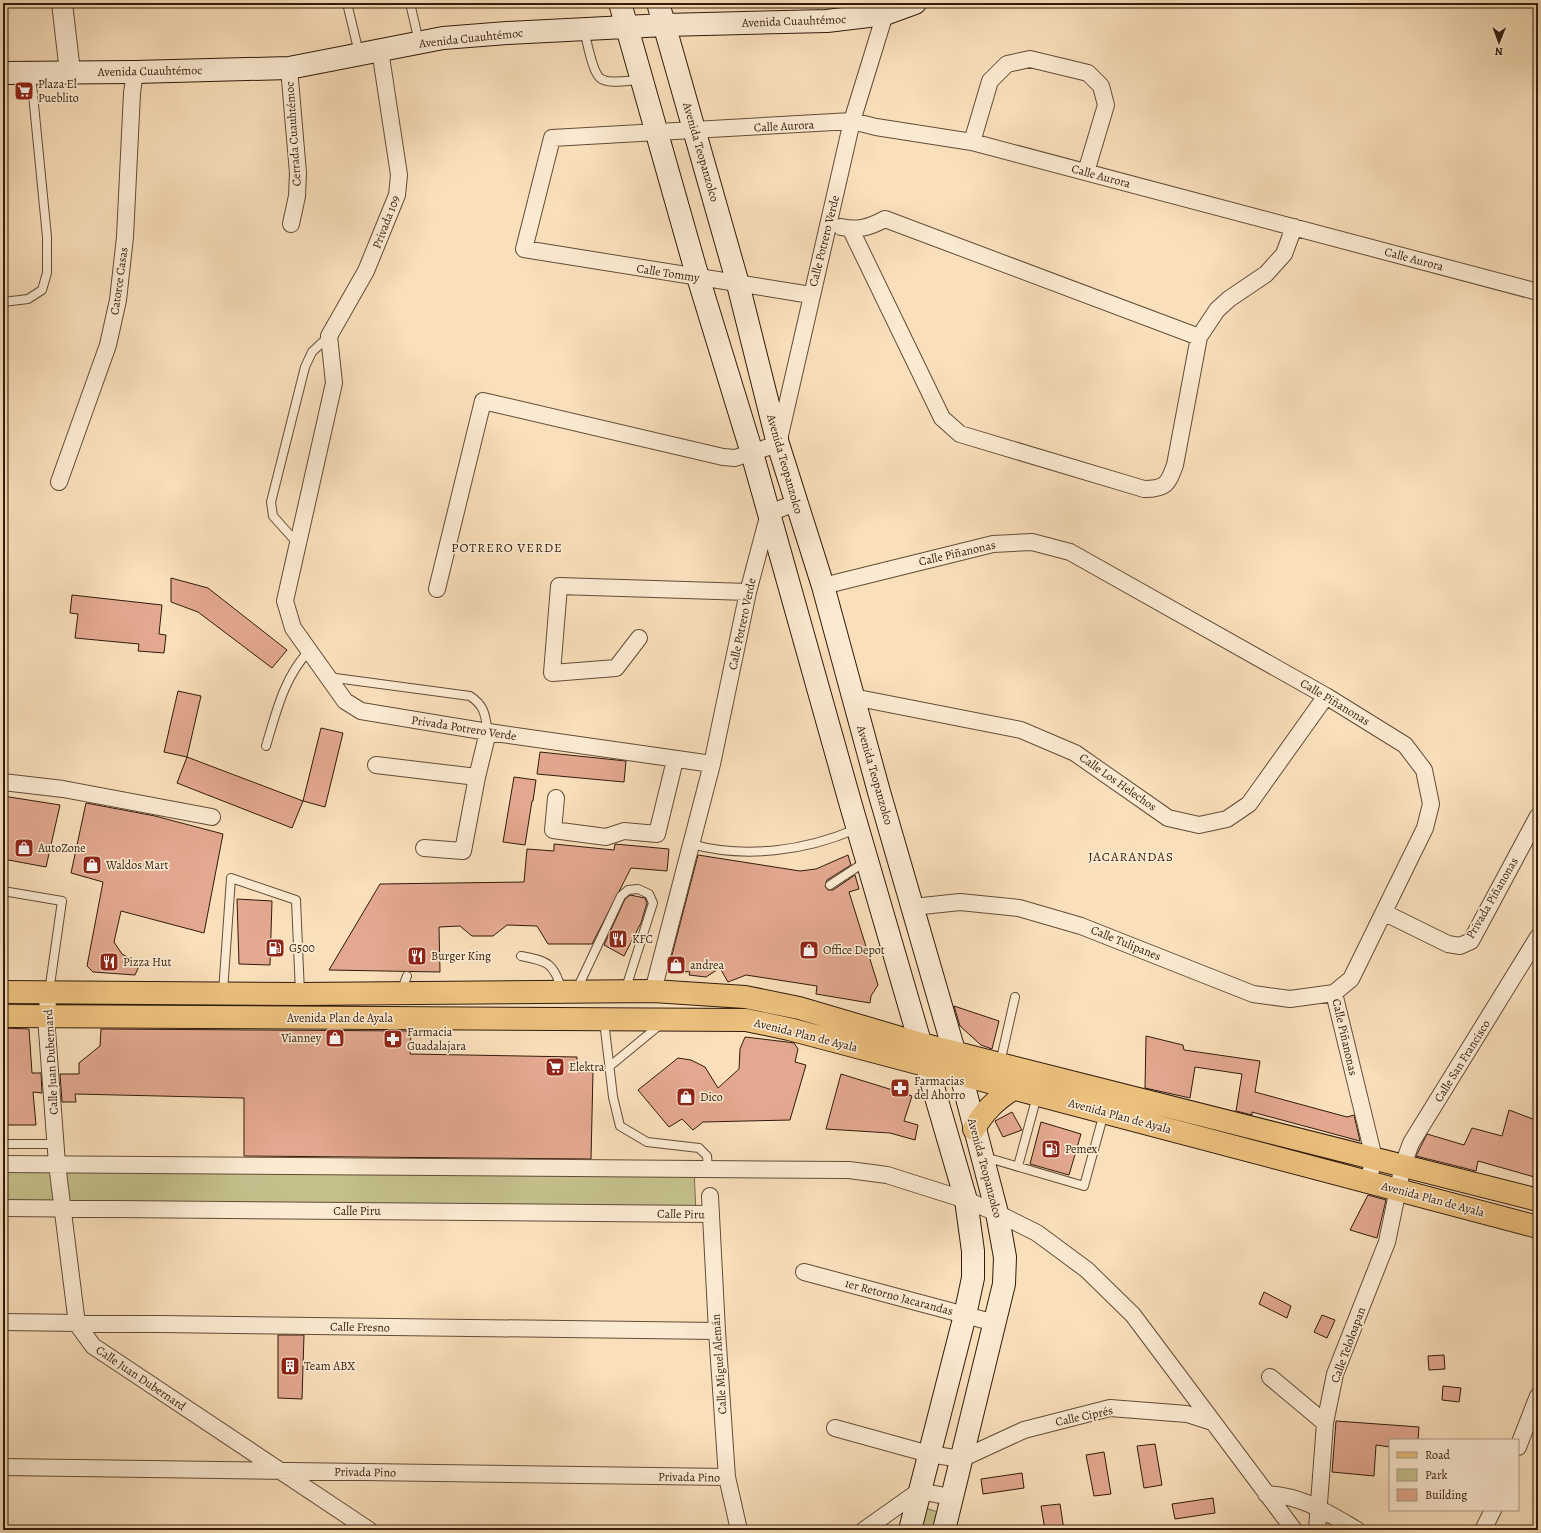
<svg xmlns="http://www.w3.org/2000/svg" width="1541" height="1533" font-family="Alegreya,serif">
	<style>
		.green { fill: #c4c08c; stroke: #7a6e4c }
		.building { fill: #e3a88f; stroke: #311b0b }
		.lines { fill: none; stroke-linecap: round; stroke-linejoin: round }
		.service-casing { stroke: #634c37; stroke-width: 10 }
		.minor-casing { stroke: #634c37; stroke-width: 18 }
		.tertiary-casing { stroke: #634c37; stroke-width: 22 }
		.secondary-casing { stroke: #311b0b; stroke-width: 24 }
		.primary-casing { stroke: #311b0b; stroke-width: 24 }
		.service { stroke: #fbead2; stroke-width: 8 }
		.minor { stroke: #fbead2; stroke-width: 16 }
		.tertiary { stroke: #fbead2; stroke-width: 20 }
		.secondary { stroke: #fbead2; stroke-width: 22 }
		.primary { stroke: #ecc07d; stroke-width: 22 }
		.labels { text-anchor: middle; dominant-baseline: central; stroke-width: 3.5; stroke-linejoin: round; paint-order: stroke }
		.street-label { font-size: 12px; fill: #311b0b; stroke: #fbead2 }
		.poi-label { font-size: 12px; fill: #311b0b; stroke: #fbead2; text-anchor: start }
		.neighbourhood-label { font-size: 13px; letter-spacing: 1px; fill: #311b0b; stroke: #fbead2 }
	</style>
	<rect width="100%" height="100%" fill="#f9dfba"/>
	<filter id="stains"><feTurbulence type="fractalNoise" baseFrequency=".005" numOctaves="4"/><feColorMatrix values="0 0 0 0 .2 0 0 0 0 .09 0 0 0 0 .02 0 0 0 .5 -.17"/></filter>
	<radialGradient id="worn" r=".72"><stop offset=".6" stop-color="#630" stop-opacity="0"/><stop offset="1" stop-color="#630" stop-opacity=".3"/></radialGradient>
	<path class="green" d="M3 1164 694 1168 696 1214 3 1208Z
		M916 1505 947 1515 944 1530H910Z"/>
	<path class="building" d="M171 578 208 588 287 650 272 668 198 612 171 602Z
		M72 595 162 605 159 634 166 635 164 653 138 651 139 644 75 638 78 614 70 613Z
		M178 691 201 696 187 757 164 752Z
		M321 728 343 733 325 807 303 801Z
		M540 752 626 761 624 782 537 774Z
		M187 757 303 801 292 828 177 783Z
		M514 777 536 780 533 801H532L525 845 503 842Z
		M3 796 60 805 46 867 3 859Z
		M86 803 155 816 223 834 204 933 121 911 114 942 122 954 140 964 135 975 93 972 87 966 103 882 71 873Z
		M554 844 614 850 615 844 669 849 667 871 631 868 592 944H548L537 926 507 925 493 936H472L460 926 439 927 440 972 329 970 380 884 524 882 527 849 554 851Z
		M698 855 800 871 816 869 848 855 851 865 827 880 825 886 828 890H833L855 875 859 889 849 892 878 985 871 996 870 1003 816 994 817 986 746 975 728 982 720 968 706 977 689 975 690 972 668 970Z
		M630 895 645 898 647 903 641 923 624 956 604 945 625 899Z
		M237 899 272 901 270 965 239 964Z
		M954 1006 999 1021 992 1049 981 1045 960 1026Z
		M3 1028 29 1029 32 1073H41L42 1093 33 1092 36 1125H3Z
		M101 1029 411 1031 410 1054 577 1057V1072H593L591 1159 244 1156V1098L75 1094 76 1102H62L60 1074H79V1063L100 1046Z
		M1146 1036 1183 1045 1184 1050 1260 1061 1255 1092 1347 1117 1354 1115 1360 1141 1252 1112V1115L1236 1111 1242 1074 1195 1067 1190 1098 1145 1088Z
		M745 1037 787 1042 794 1043 798 1049 795 1062 806 1065 790 1120 703 1122 693 1130 682 1119 669 1127 638 1090 678 1058 691 1060 705 1067 718 1088 739 1069 740 1049Z
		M841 1074 912 1096 904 1121 918 1125 915 1140 890 1133 826 1129Z
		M1509 1110 1538 1121V1178L1478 1161 1476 1171 1416 1156 1427 1134 1464 1145 1472 1128 1502 1136Z
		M1012 1112 1022 1130 1003 1137 995 1121Z
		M1041 1122 1081 1134 1069 1175 1030 1164Z
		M1368 1195 1386 1200 1377 1238 1350 1230Z
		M1264 1292 1291 1306 1287 1318 1259 1304Z
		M1322 1315 1335 1320 1327 1338 1314 1332Z
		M278 1335H304L302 1399 278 1398Z
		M1444 1355 1445 1369 1429 1370 1428 1356Z
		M1443 1386 1461 1388 1459 1402 1442 1400Z
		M1336 1421 1419 1427 1418 1440H1390V1447L1376 1445 1374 1476 1332 1472Z
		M1155 1444 1162 1485 1144 1488 1137 1446Z
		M1104 1452 1111 1494 1094 1496 1086 1455Z
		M1022 1473 1024 1488 983 1494 981 1479Z
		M1213 1498 1215 1513 1175 1519 1172 1504Z
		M1060 1504 1064 1530H1045L1041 1506Z"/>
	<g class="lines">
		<g class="service-casing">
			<path id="service" d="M347 3 359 53
				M410 3 419 42
				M584 30C587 41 592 71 600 78 608 85 630 80 640 80
				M3 302 28 299 42 290 47 273V237L31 74
				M298 544 273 516 271 502 305 367 312 352 329 336
				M328 677 470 696C485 706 485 715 488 732
				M266 746C276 713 284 677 309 651
				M691 844C745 859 805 851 856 829
				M830 885 865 862
				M3 891 62 901 49 992
				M521 956C548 961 554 963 562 991
				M577 989 621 896 628 890 638 889 649 894 653 903 625 991
				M223 992 231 878 296 900 300 993
				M401 992 407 976
				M604 1021 613 1097 620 1126 647 1142 699 1148 707 1156 708 1168
				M1000 1063 1015 997
				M610 1066 661 1024
				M3 1144H55
				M985 1157 1084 1186 1104 1113
				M1018 1166 1037 1096"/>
		</g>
		<g class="minor-casing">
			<path id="minor" d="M857 3V18
				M380 50 399 175 397 195 366 271 329 336 334 383 285 601 293 628 345 701 361 711 488 732 712 764
				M289 68 298 173 297 196 291 224
				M972 142 990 81 1007 64 1030 59 1088 73 1101 86 1106 105 1086 172
				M841 227C858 231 870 227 885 219L1199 337
				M851 230 942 418 960 434 1144 489C1166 489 1168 484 1175 465L1199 337 1217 310 1229 299 1266 274 1284 254 1294 227
				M811 295 524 249 552 138 852 121 876 127 972 142 1538 292
				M59 482 108 345 118 300 125 237 132 93 135 72
				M823 586 993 544 1032 542 1070 552 1326 696 1405 745 1424 770 1431 804 1425 828 1351 979 1334 993
				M437 589 483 401 723 457 735 458 778 444 852 121 885 14
				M639 638 616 668 552 673 559 586 748 592
				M853 697 1021 730 1075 753 1168 818 1199 825 1227 819 1249 804 1326 696
				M376 765 477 777
				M3 782 63 789 212 817
				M556 798 553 830 606 837 624 831 657 834 675 760
				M424 848 463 851 477 777 488 732
				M913 907 960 902 1019 908 1081 926 1253 994 1290 999 1334 993
				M1385 913 1448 944 1460 946 1471 941 1538 816
				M653 991 712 764 748 592 769 513 796 503
				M49 993 46 1017 57 1164 77 1324 93 1346 369 1530
				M1334 993 1374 1158 1368 1182
				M3 1164 849 1170 887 1175 966 1200 997 1213 1037 1233 1087 1270 1133 1315 1294 1530
				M710 1196 717 1331 727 1477 739 1530
				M3 1208 711 1214
				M804 1272 995 1323
				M3 1322 717 1331
				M1270 1377 1325 1423
				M835 1428 929 1454 961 1459 1024 1430 1110 1408 1187 1414 1212 1422
				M1518 1447 1538 1396
				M3 1467 727 1477
				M1266 1494C1301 1495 1328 1513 1357 1530
				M864 1530 919 1491 951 1497
				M1317 1530 1325 1423 1335 1374 1387 1242 1403 1165 1411 1143 1538 937
				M1483 1530 1493 1510"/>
		</g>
		<g class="tertiary-casing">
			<path id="tertiary" d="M62 3 70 72"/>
		</g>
		<g class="secondary-casing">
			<path id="secondary" d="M620 3 694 264 752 453 850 802 966 1200 973 1251V1278L965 1315 910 1530
				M658 3 738 284 778 444 823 586 879 792 961 1075 997 1213 1005 1257 1004 1284 944 1530
				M3 73 135 72 289 68 443 38 507 33 665 25 827 21 885 14 915 3"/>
		</g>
		<g class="primary-casing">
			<path id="primary" d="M3 992 300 994 653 991 745 997 799 1008 921 1044 1538 1200
				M3 1016 746 1020 789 1029 1538 1227
				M974 1129C984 1111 996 1100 1013 1089"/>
		</g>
		<use href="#service" class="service"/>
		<use href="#minor" class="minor"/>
		<use href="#tertiary" class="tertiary"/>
		<use href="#secondary" class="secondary"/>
		<use href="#primary" class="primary"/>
	</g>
	<defs>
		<g id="supermarket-square" transform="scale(1)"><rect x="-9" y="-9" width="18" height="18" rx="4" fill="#8f2418" stroke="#fbead2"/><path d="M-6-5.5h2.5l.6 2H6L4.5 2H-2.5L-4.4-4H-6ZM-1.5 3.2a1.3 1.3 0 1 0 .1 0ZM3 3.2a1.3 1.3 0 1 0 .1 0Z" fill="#fff"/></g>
		<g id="shop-square" transform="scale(1)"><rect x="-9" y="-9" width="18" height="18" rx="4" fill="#8f2418" stroke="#fbead2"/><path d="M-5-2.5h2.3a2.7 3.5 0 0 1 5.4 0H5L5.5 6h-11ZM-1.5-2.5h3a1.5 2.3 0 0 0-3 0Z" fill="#fff"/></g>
		<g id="restaurant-square" transform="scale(1)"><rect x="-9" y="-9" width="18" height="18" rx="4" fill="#8f2418" stroke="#fbead2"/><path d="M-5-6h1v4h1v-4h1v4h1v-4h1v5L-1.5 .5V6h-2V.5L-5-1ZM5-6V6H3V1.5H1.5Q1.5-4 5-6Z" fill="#fff"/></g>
		<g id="fuel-square" transform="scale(1)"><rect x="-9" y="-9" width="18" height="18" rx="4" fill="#8f2418" stroke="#fbead2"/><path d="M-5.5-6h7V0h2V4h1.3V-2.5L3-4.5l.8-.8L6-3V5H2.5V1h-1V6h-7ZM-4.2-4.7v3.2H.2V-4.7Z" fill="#fff"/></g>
		<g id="pharmacy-square" transform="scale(1)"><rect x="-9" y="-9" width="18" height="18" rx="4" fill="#8f2418" stroke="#fbead2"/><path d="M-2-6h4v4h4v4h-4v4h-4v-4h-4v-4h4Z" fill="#fff"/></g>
		<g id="building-square" transform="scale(1)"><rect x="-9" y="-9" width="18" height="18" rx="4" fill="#8f2418" stroke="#fbead2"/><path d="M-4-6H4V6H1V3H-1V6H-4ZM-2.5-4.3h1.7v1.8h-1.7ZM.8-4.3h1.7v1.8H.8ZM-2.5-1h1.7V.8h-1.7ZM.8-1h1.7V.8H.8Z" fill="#fff"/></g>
	</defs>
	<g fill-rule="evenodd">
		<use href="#supermarket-square" x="24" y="91"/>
		<use href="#shop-square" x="24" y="848"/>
		<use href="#shop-square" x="92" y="865"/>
		<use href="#restaurant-square" x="618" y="939"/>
		<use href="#fuel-square" x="275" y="948"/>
		<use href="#shop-square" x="809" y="950"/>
		<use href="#restaurant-square" x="417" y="956"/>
		<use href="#restaurant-square" x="109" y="962"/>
		<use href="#shop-square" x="676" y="965"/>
		<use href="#shop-square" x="335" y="1038"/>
		<use href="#pharmacy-square" x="393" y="1039"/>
		<use href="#supermarket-square" x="555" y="1067"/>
		<use href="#pharmacy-square" x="900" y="1088"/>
		<use href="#shop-square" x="686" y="1097"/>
		<use href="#fuel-square" x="1051" y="1149"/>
		<use href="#building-square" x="290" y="1366"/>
	</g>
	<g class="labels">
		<g class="street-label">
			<text transform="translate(794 21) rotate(-2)">Avenida Cuauhtémoc</text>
			<text transform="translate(471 38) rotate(-6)">Avenida Cuauhtémoc</text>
			<text transform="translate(150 71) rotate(-1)">Avenida Cuauhtémoc</text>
			<text transform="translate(784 126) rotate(-3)">Calle Aurora</text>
			<text transform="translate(293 134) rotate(-94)">Cerrada Cuauhtémoc</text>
			<text transform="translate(701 152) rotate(74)">Avenida Teopanzolco</text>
			<text transform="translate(1101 176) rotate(15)">Calle Aurora</text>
			<text transform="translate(386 222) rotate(-69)">Privada 109</text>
			<text transform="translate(824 241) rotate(-76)">Calle Potrero Verde</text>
			<text transform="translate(1414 259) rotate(15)">Calle Aurora</text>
			<text transform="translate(668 273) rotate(9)">Calle Tommy</text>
			<text transform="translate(119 281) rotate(-82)">Catorce Casas</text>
			<text transform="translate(785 464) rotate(74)">Avenida Teopanzolco</text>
			<text transform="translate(957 553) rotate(-13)">Calle Piñanonas</text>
			<text transform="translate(742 624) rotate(-78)">Calle Potrero Verde</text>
			<text transform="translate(1335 702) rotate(31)">Calle Piñanonas</text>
			<text transform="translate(464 728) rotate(9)">Privada Potrero Verde</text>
			<text transform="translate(875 775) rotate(74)">Avenida Teopanzolco</text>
			<text transform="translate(1118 782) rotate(35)">Calle Los Helechos</text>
			<text transform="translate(1492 898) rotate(-60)">Privada Piñanonas</text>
			<text transform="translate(1126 943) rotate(22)">Calle Tulipanes</text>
			<text x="340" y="1018">Avenida Plan de Ayala</text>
			<text transform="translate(806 1035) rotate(14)">Avenida Plan de Ayala</text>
			<text transform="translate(1345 1037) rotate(77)">Calle Piñanonas</text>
			<text transform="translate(1462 1061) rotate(-58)">Calle San Francisco</text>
			<text transform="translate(51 1062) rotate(-93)">Calle Juan Dubernard</text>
			<text transform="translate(1120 1116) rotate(15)">Avenida Plan de Ayala</text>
			<text transform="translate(985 1168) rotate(75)">Avenida Teopanzolco</text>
			<text transform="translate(1433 1199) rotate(15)">Avenida Plan de Ayala</text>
			<text x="357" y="1211">Calle Piru</text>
			<text transform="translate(681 1214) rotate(1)">Calle Piru</text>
			<text transform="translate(899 1297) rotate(15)">1er Retorno Jacarandas</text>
			<text transform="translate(360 1327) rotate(1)">Calle Fresno</text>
			<text transform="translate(1348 1345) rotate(-70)">Calle Teloloapan</text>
			<text transform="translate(719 1364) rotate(-94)">Calle Miguel Alemán</text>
			<text transform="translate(141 1378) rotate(34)">Calle Juan Dubernard</text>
			<text transform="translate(1084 1416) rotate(-12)">Calle Ciprés</text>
			<text transform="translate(365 1472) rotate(1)">Privada Pino</text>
			<text transform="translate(689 1477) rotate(1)">Privada Pino</text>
		</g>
		<g class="poi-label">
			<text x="38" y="84">Plaza El<tspan x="38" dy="14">Pueblito</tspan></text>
			<text x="38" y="848">AutoZone</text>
			<text x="106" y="865">Waldos Mart</text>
			<text x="632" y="939">KFC</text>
			<text x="289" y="948">G500</text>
			<text x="823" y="950">Office Depot</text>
			<text x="431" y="956">Burger King</text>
			<text x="123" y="962">Pizza Hut</text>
			<text x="690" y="965">andrea</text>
			<text x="407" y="1032">Farmacia<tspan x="407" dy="14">Guadalajara</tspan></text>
			<text x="321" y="1038" text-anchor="end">Vianney</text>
			<text x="569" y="1067">Elektra</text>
			<text x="914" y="1081">Farmacias<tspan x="914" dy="14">del Ahorro</tspan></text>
			<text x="700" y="1097">Dico</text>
			<text x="1065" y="1149">Pemex</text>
			<text x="304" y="1366">Team ABX</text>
		</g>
		<g class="neighbourhood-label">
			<text x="507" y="547">POTRERO VERDE</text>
			<text x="1131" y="856">JACARANDAS</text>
		</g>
	</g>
	<rect width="1541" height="1533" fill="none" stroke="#f9dfba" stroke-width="16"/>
	<rect x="4" y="4" width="1533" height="1525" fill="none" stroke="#311b0b" stroke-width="2"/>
	<rect x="8" y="8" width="1525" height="1517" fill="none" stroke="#311b0b"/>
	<rect x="1389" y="1439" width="130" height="72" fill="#fbead2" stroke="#aa9782"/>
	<rect x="1397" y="1452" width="20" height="6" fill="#ecc07d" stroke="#aa9782"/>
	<text x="1425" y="1459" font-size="12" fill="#311b0b">Road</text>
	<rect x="1397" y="1469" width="20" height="12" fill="#c4c08c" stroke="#aa9782"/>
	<text x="1425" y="1479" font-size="12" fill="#311b0b">Park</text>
	<rect x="1397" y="1489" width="20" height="12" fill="#e3a88f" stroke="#aa9782"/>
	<text x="1425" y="1499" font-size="12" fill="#311b0b">Building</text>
	<g transform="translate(1499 42) rotate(181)" stroke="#fbead2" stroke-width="3" paint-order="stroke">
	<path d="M0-3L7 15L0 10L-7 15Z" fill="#311b0b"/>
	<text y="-6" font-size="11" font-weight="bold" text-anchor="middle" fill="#311b0b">N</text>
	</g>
	<rect width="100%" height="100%" filter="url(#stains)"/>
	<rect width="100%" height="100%" fill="url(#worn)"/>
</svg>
